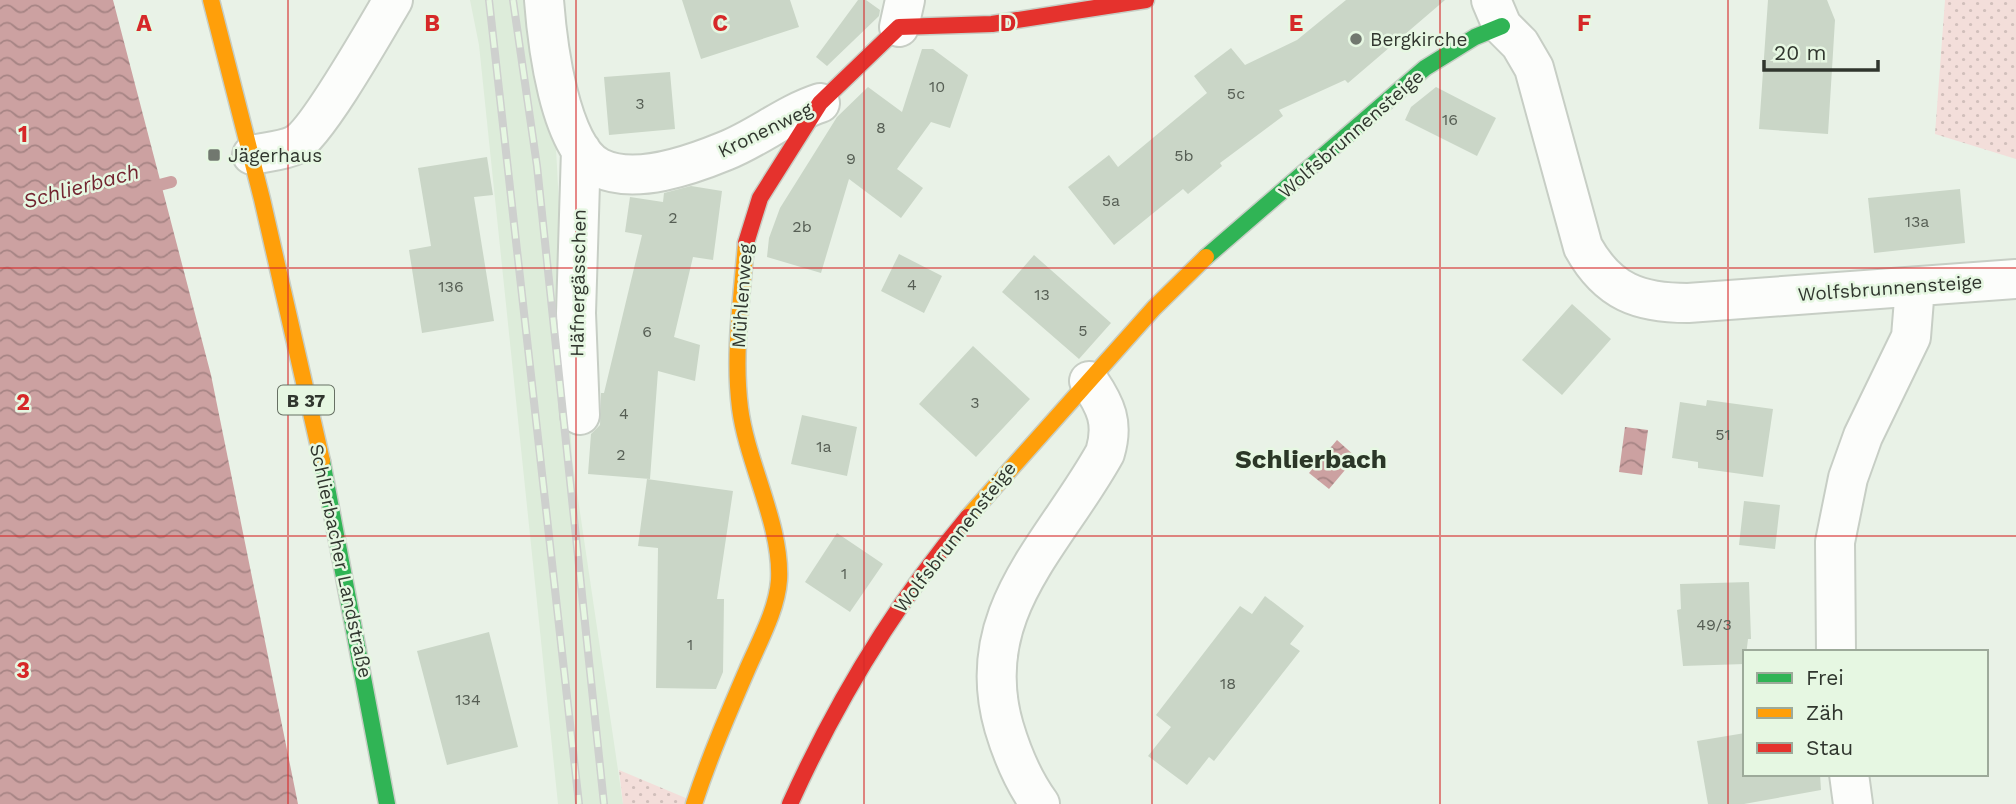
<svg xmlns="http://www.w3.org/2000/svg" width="2016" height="804" font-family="'Work Sans',sans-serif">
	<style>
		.built { fill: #ddecda }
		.green { fill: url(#green-dots) }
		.water { fill: url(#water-waves) }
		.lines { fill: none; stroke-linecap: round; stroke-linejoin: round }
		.stream { stroke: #cca1a1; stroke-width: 12 }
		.building { fill: #cad6c7 }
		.street-casing { stroke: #c7cec5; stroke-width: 42 }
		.fast-casing { stroke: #c7cec5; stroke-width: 19 }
		.slow-casing { stroke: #c7cec5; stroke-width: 19 }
		.jam-casing { stroke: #c7cec5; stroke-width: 19 }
		.street { stroke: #fcfdfb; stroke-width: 38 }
		.fast { stroke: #30b455; stroke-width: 16 }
		.slow { stroke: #ff9f0a; stroke-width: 16 }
		.jam { stroke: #e5322d; stroke-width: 16 }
		.rail-casing { stroke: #ced0ce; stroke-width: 8 }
		.rail { stroke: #e6f7e2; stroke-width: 5; stroke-dasharray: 16; stroke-linecap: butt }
		.grid { fill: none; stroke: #d62828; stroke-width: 2; stroke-opacity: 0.55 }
		.poi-dot { fill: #71786f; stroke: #e6f7e2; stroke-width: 2.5 }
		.labels { text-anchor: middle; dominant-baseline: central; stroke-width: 5; stroke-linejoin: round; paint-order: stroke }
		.number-label { font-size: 16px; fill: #565e54 }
		.shield { fill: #e6f7e2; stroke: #677064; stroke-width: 2 }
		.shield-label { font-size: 18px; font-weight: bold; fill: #30362e }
		.poi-label { font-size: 19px; fill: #30362e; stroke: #e6f7e2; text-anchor: start }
		.street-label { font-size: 19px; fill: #30362e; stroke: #e6f7e2 }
		.water-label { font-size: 21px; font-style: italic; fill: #732430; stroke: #e6f7e2 }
		.district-label { font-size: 26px; font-weight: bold; fill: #2b3727; stroke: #e6f7e2 }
		.grid-label { font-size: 23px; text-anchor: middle; font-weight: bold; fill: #d62828; stroke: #e6f7e2; stroke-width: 5; stroke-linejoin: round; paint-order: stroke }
	</style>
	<defs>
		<pattern id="green-dots" width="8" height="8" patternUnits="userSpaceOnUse" patternTransform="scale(1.75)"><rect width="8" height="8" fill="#f3deda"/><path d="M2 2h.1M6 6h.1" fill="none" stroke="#d1bfbb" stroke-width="1.8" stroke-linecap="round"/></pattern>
		<pattern id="water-waves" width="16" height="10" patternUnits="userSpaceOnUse" patternTransform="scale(1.75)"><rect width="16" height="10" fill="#cca1a1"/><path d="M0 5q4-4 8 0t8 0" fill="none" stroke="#a68484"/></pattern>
	</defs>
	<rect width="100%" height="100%" fill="#e9f2e7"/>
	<path class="built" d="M470 0H537L556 148 572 458 623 804H558L479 45Z"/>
	<path class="green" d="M1945 0H2016V159L1935 134Z
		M619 770 700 804H623Z"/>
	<path class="water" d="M0 0H113L211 375 298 804H0Z
		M1625 427 1648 430 1642 475 1619 472Z
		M1337 440 1356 457 1329 489 1309 473Z"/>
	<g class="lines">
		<path class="stream" d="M148 188 171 182"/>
	</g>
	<path class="building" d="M682 0H790L799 27 701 59Z
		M858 0H866L880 10 879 16 827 66 816 57Z
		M1346 0H1445L1348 83 1345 80 1279 110 1283 116 1220 163 1222 166 1188 194 1183 189 1114 245 1068 187 1109 155 1118 167 1207 93 1194 76 1231 48 1245 65 1297 40Z
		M1768 0H1827L1835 20 1828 134 1759 129Z
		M922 49H933L968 75 950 128 931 122 897 169 923 188 901 218 849 179 821 273 767 257 769 238 780 208 837 117 868 87 902 112Z
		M670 72 675 129 609 135 604 77Z
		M1436 87 1496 118 1477 156 1405 120 1411 107Z
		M487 157 493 195 474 197 494 321 422 333 409 250 431 246 418 168Z
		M691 186 722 191 713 260 693 257 674 337 700 345 695 381 658 371 650 479 588 474 591 434 600 425 601 393H604L642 235 625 232 630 197 663 202 664 193Z
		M1960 189 1965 243 1874 253 1868 198Z
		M899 254 942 276 924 313 881 291Z
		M1034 255 1111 323 1079 359 1002 292Z
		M1572 304 1611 339 1562 395 1522 360Z
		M973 346 1030 399 976 457 919 404Z
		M1707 400 1773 409 1763 477 1698 468V462L1672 458 1680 402 1706 406Z
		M802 415 857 427 847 476 791 464Z
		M647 479 733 491 717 599H724L723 672 716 689 656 688 658 548 638 546Z
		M1744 501 1780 505 1775 549 1739 545Z
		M837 533 883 564 850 612 805 582Z
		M1749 582 1751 639H1748L1745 664 1683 666 1677 610 1681 609 1680 584Z
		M1265 596 1304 626 1290 644 1300 651 1214 761 1209 757 1187 785 1148 756 1171 727 1156 715 1240 606 1252 614Z
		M489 632 518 747 447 765 417 651Z
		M1745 733V774H1820L1821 790 1744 804H1708L1697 741Z"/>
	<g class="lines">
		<g class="street-casing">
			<path id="street" d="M544 0C547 40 559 149 600 168 635 185 691 165 725 151 758 138 786 114 820 103
				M1491 0 1502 26 1520 44 1534 68 1583 247C1608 292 1639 303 1688 303L2016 279
				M899 27 905 0
				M252 155C265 152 283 151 295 145 317 133 377 27 393 0
				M580 415 576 313 581 150
				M1836 652 1835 542 1848 478 1863 436 1911 337 1915 287
				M1849 774 1853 804
				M1040 804C1024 782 1012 754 1004 727 971 613 1054 545 1105 453 1114 423 1106 406 1089 381"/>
		</g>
		<g class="fast-casing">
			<path id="fast" d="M1206 257 1425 68 1475 37 1502 26
				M322 461 387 804"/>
		</g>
		<g class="slow-casing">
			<path id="slow" d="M211 0 262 199 322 461
				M968 517 1154 308 1206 257
				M694 804C709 758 728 714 747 670 759 642 777 610 779 580 782 525 747 463 740 408 733 353 742 297 746 243"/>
		</g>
		<g class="jam-casing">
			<path id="jam" d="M746 243 760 198 820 103 899 27 992 24 1146 0
				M790 804C837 700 895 604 968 517"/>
		</g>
		<use href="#street" class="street"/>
		<use href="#fast" class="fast"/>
		<use href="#slow" class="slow"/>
		<use href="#jam" class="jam"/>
		<g class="rail-casing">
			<path id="rail" d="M489 0 579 804
				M513 0 537 166 604 804"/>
		</g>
		<use href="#rail" class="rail"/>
	</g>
	<path class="grid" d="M288 0V804M576 0V804M864 0V804M1152 0V804M1440 0V804M1728 0V804M0 268H2016M0 536H2016"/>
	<g class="poi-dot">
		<circle cx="1356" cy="39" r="7"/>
		<rect x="207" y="148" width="14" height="14" rx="3.5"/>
	</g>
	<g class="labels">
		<g class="number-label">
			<text x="937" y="86">10</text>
			<text x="1236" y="93">5c</text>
			<text x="640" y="103">3</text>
			<text x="1450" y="119">16</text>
			<text x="881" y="127">8</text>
			<text x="1184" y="155">5b</text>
			<text x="851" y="158">9</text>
			<text x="1111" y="200">5a</text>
			<text x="673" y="217">2</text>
			<text x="1917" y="221">13a</text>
			<text x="802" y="226">2b</text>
			<text x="912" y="284">4</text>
			<text x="451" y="286">136</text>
			<text x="1042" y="294">13</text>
			<text x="1083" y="330">5</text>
			<text x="647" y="331">6</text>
			<text x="975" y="402">3</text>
			<text x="624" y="413">4</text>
			<text x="1723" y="434">51</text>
			<text x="824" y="446">1a</text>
			<text x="621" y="454">2</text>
			<text x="844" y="573">1</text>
			<text x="1714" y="624">49/3</text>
			<text x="690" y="644">1</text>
			<text x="1228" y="683">18</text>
			<text x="468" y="699">134</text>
		</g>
		<rect class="shield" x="278" y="385.5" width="56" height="29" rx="5"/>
		<g class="shield-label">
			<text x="306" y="400">B 37</text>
		</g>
		<g class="poi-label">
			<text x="1370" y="39">Bergkirche</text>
			<text x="228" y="155">Jägerhaus</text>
		</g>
		<g class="street-label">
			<text transform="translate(765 130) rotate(-26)">Kronenweg</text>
			<text transform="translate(1351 134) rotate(-41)">Wolfsbrunnensteige</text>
			<text transform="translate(578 283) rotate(-89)">Häfnergässchen</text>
			<text transform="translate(1890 288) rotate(-4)">Wolfsbrunnensteige</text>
			<text transform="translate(742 296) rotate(-86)">Mühlenweg</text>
			<text transform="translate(955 537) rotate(-52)">Wolfsbrunnensteige</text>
			<text transform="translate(341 561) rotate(78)">Schlierbacher Landstraße</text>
		</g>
		<g class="water-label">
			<text transform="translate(81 186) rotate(-15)">Schlierbach</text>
		</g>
		<g class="district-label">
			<text x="1311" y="459">Schlierbach</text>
		</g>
	</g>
	<g class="grid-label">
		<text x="144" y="31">A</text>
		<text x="432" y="31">B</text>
		<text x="720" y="31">C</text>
		<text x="1008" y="31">D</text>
		<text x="1296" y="31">E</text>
		<text x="1584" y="31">F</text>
		<text x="23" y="142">1</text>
		<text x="23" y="410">2</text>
		<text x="23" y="678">3</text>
	</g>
	<rect x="1743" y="650" width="245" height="126" fill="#e6f7e2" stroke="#9daa9a" stroke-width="2"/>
	<rect x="1757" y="673" width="35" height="10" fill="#30b455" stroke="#9daa9a" stroke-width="2"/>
	<text x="1806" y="685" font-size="21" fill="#30362e">Frei</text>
	<rect x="1757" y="708" width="35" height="10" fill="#ff9f0a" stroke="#9daa9a" stroke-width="2"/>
	<text x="1806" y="720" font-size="21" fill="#30362e">Zäh</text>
	<rect x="1757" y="743" width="35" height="10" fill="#e5322d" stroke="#9daa9a" stroke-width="2"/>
	<text x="1806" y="755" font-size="21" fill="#30362e">Stau</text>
	<path d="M1764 60v10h114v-10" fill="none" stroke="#30362e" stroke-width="3.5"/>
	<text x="1774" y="60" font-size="21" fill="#30362e" stroke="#e6f7e2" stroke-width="5" paint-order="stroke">20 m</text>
</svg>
